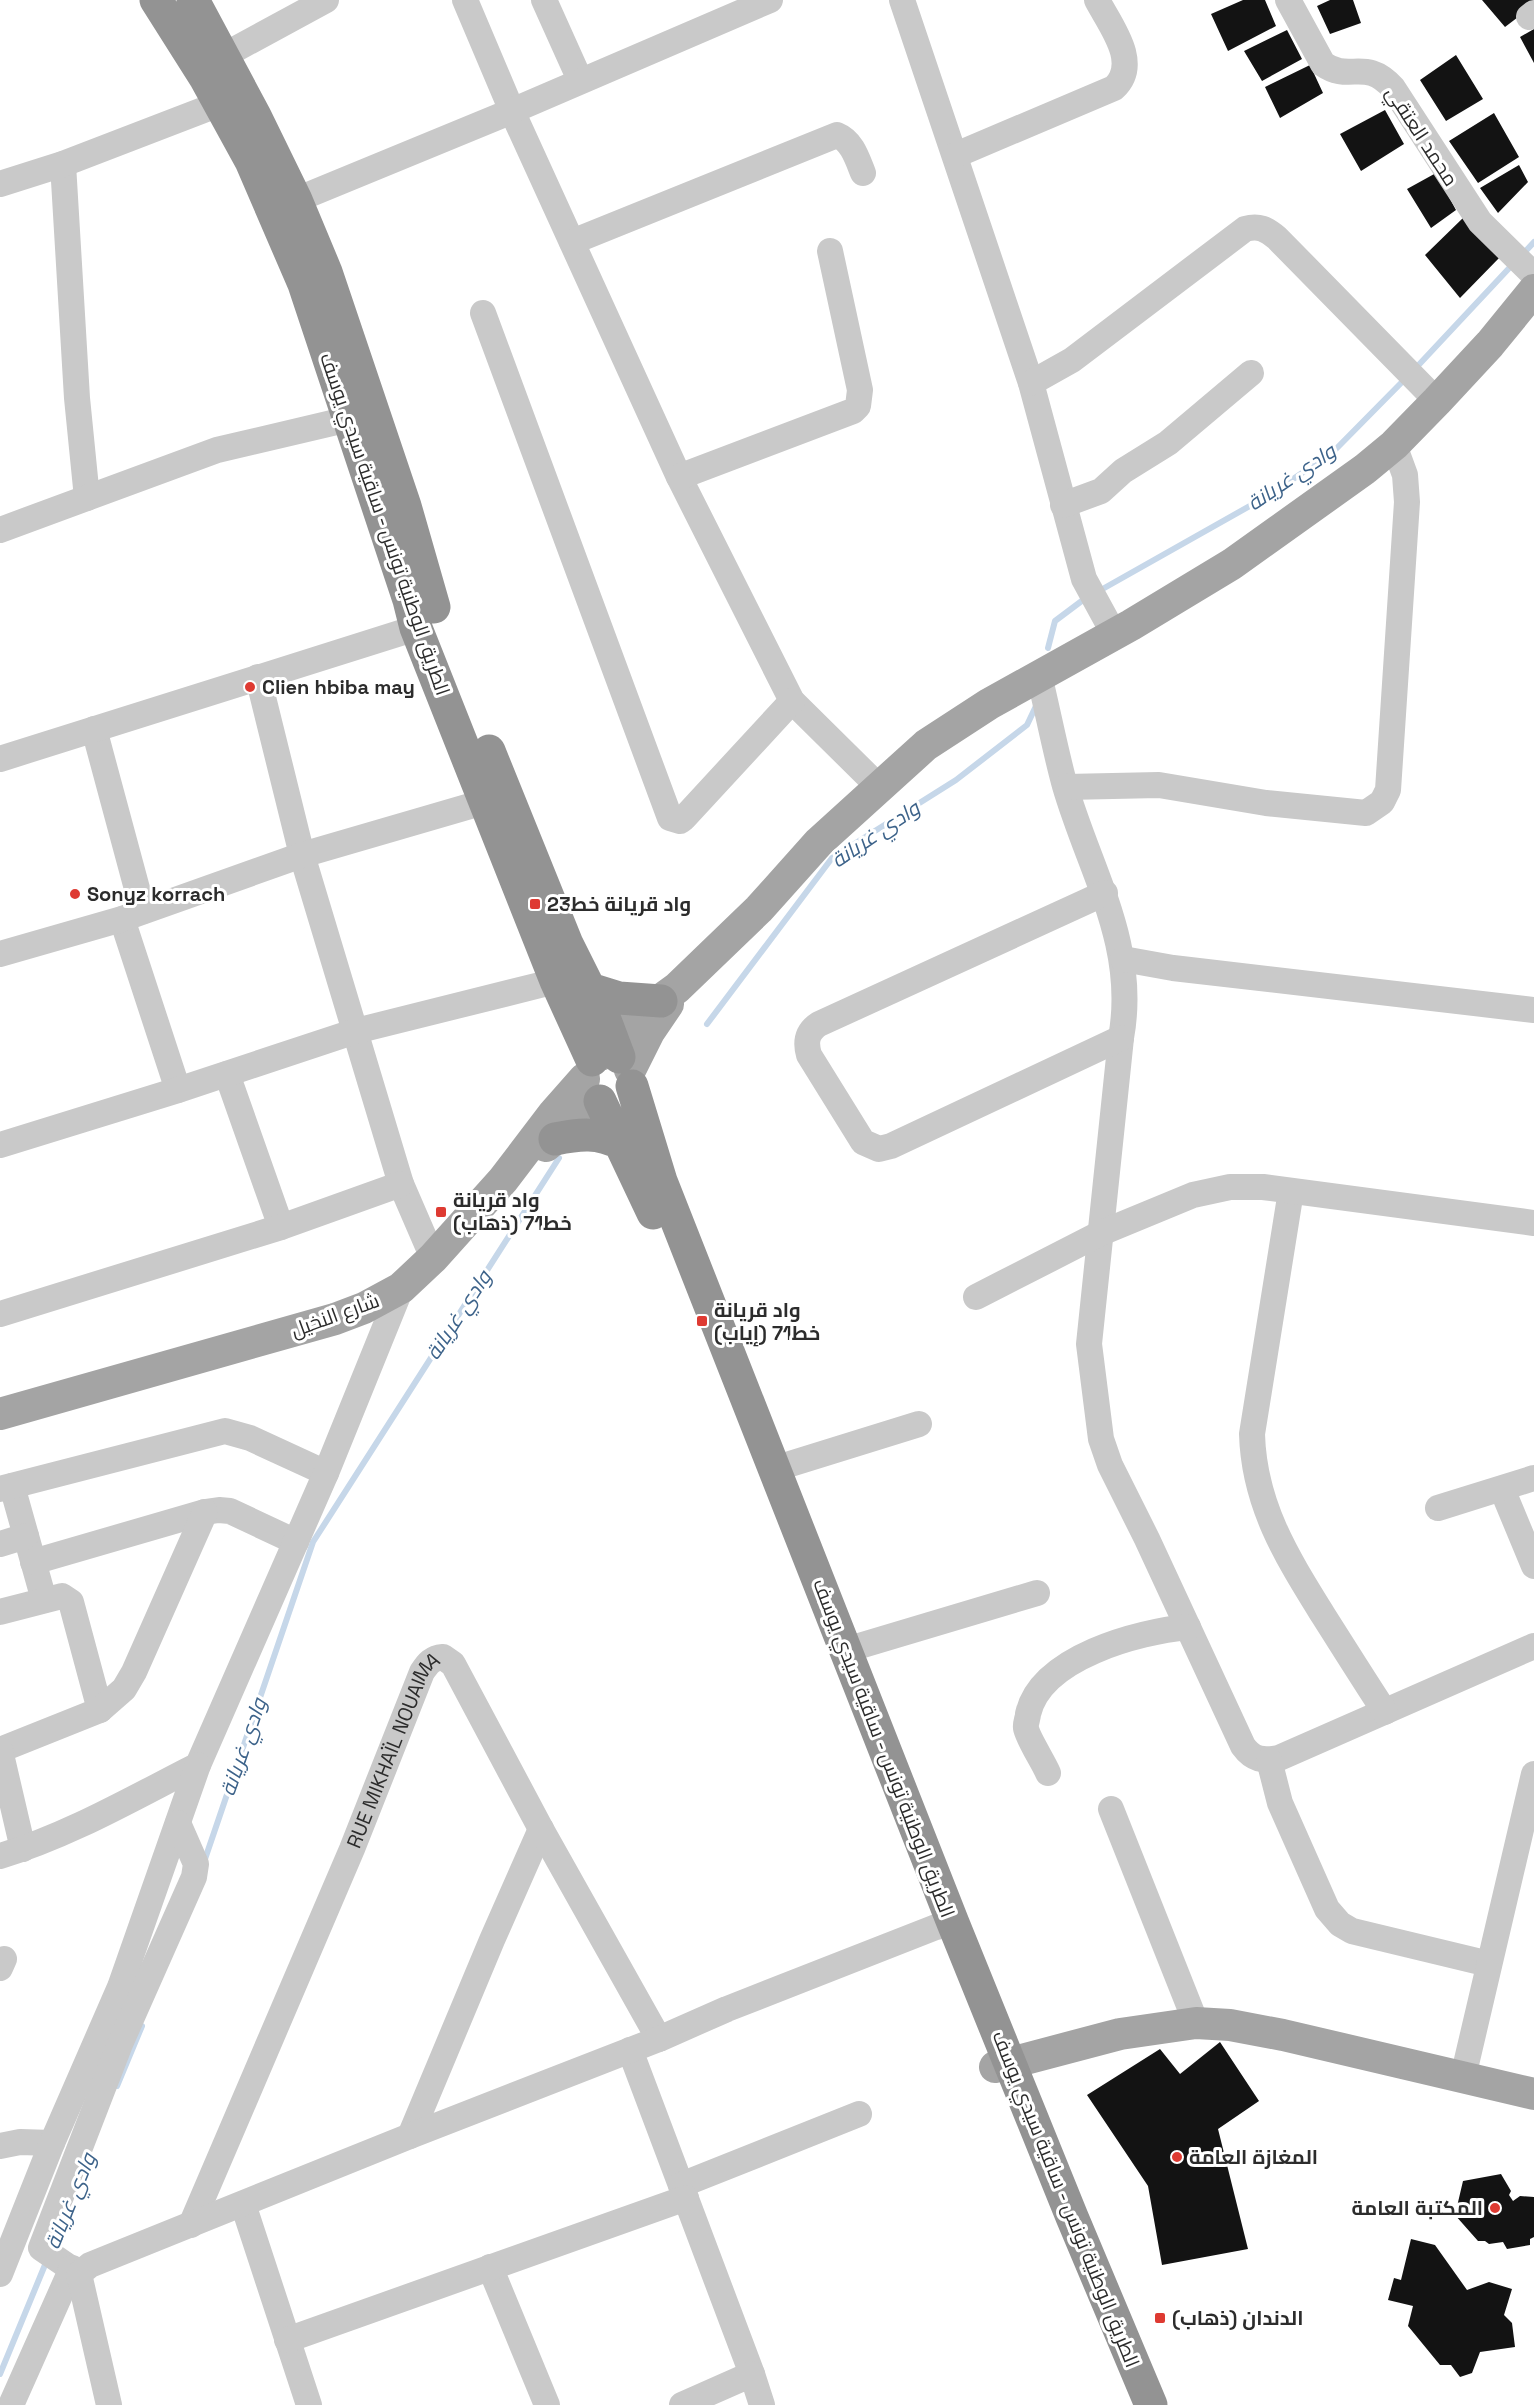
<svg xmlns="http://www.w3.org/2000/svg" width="1534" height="2405" font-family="'Space Grotesk',Cairo,sans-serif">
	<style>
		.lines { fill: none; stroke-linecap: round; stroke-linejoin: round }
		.stream { stroke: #c6d7e9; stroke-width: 6 }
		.building { fill: #131313 }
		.minor { stroke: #c9c9c9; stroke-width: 26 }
		.major { stroke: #a4a4a4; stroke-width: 32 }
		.highway { stroke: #939393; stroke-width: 33 }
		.poi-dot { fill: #de3a32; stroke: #fff; stroke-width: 2 }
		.labels { text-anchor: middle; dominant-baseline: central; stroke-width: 6; stroke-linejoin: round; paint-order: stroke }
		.street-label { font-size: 20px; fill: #2c2c2c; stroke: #fff }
		.poi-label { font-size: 20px; font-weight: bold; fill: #2c2c2c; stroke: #fff; text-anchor: start }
		.water-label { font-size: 21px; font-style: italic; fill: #3d638a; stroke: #fff }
	</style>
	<rect width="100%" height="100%" fill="#fff"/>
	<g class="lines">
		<path class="stream" d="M1522 255 1534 242
			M1413 371 1513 264
			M1099 591 1271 494 1333 452 1406 378
			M1048 648 1055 621 1087 597
			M707 1024 832 858 956 780 1027 725 1036 706
			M204 1862 313 1542 559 1158
			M117 2086 142 2026
			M0 2374 47 2260"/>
	</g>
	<path class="building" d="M1243 0H1265L1276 26 1228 51 1211 14Z
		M1330 0H1353L1361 23 1330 34 1317 6Z
		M1482 0H1534V5L1505 27Z
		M1534 29V63L1520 37Z
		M1287 30 1302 59 1262 81 1244 51Z
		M1456 55 1483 99 1446 121 1420 80Z
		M1310 65 1323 93 1280 118 1265 87Z
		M1385 110 1404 144 1361 171 1340 134Z
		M1494 113 1519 157 1478 183 1449 141Z
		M1519 165 1528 182 1498 213 1480 188Z
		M1436 173 1456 210 1431 228 1407 189Z
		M1465 216 1500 257 1460 298 1425 255Z
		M1220 2042 1259 2101 1218 2129 1248 2249 1162 2265 1148 2186 1087 2095 1160 2049 1180 2074Z
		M1501 2174 1511 2191 1509 2195 1513 2201 1520 2196 1534 2197V2237L1530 2239V2245L1507 2249 1503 2242 1489 2244 1485 2241H1478L1455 2215 1463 2181Z
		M1411 2239 1435 2245 1467 2290 1489 2282 1512 2289 1504 2315 1512 2323 1515 2347 1480 2352 1472 2373 1460 2377 1451 2365H1440L1408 2326 1413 2306 1388 2300 1394 2278 1401 2280Z"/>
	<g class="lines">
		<g class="minor">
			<path d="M465 0 512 111 679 477 792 701 880 788"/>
			<path d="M544 0 580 80"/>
			<path d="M902 0 1031 383 1084 579 1114 634"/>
			<path d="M1288 0 1323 64C1350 83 1365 57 1393 88L1480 222 1534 275"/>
			<path d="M1529 17 1534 13"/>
			<path d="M223 56 326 0"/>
			<path d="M956 155 1114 88C1141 63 1110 25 1097 0"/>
			<path d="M63 164 77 398 87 498"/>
			<path d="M0 184 63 164 219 104"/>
			<path d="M296 200 512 111 770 0"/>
			<path d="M572 242 837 135C852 141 857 158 863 173"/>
			<path d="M483 313 670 818 680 821 684 818 792 701"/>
			<path d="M1031 383 1072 360 1245 229C1259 225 1266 229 1277 238L1437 401"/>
			<path d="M679 477 853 411 858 406 860 390 830 251"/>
			<path d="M1063 505 1101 491 1123 471 1168 443 1251 373"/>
			<path d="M0 530 217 450 349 419"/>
			<path d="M1039 675C1048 712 1055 750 1065 786 1090 872 1138 945 1121 1038L1089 1344 1101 1439 1110 1465 1147 1539 1243 1746C1253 1760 1263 1761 1279 1758L1534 1646"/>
			<path d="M258 677 302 855 401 1184 433 1258"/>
			<path d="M94 729 143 911"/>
			<path d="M0 759 416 628"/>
			<path d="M1066 787 1159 785 1266 803 1366 813 1382 802 1388 790 1407 502 1405 475 1394 445"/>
			<path d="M1105 893 819 1024C807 1032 805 1041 809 1055L863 1142 879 1149 891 1146 1121 1038"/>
			<path d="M122 919 178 1090"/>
			<path d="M0 954 122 919 302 855 484 802"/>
			<path d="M1123 959 1173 968 1534 1010"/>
			<path d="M227 1074 281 1227"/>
			<path d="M0 1145 178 1090 356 1031 556 981"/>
			<path d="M1291 1191 1252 1434C1254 1505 1287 1557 1323 1615 1344 1648 1364 1680 1385 1712"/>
			<path d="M976 1297 1101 1233 1193 1195 1230 1187H1263L1534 1223"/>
			<path d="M0 1314 281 1227 401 1184"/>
			<path d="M774 1469 919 1424"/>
			<path d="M12 1486 44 1600"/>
			<path d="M0 1489 225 1431 250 1438 326 1473"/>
			<path d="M1502 1489 1534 1566"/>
			<path d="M1438 1508 1534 1478"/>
			<path d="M0 1544 26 1536"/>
			<path d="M33 1562 205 1512 219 1510 230 1511 296 1542"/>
			<path d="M0 1612 62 1596 71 1602 100 1710"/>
			<path d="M846 1650 1037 1593"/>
			<path d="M0 1750 100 1710 124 1689 134 1672 205 1512"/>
			<path d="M0 1750 23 1849"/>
			<path d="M1269 1760 1280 1803 1327 1909 1340 1924 1352 1931 1489 1964"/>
			<path d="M1048 1773C1044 1763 1027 1737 1026 1728 1025 1724 1028 1718 1028 1714 1041 1657 1138 1632 1188 1627"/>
			<path d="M1111 1809 1196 2023"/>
			<path d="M0 1856C68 1836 135 1797 198 1765L326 1473 401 1288"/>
			<path d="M0 1968 4 1959"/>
			<path d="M630 2050 752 2374"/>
			<path d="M1463 2077 1534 1774"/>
			<path d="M410 2136 492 1940 541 1829"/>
			<path d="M0 2146 20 2142 52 2143"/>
			<path d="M681 2185 859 2114"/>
			<path d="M243 2204 309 2405"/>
			<path id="s1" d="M191 2225 352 1849 422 1672C428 1663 432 1658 443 1657L453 1664 541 1829 659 2039"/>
			<path d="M490 2267 547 2405"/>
			<path d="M0 2274 52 2143 120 1987 198 1765"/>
			<path d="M79 2274 41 2248 120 2044 194 1877 196 1864 178 1823"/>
			<path d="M287 2340 686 2198"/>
			<path d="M11 2405 72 2268"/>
			<path d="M109 2405 79 2274 90 2265 410 2136 659 2039 727 2009 936 1927 953 1923"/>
			<path d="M682 2405 752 2374 762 2405"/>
		</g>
		<path class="major" d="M600 1055 612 1035 677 988 759 909 819 842 926 745 989 704 1131 625 1232 564 1365 469 1394 445 1437 401 1490 344 1534 290
			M630 1070 649 1032 668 1004
			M546 1146 600 1101
			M0 1414 335 1319 364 1308 401 1288 433 1258 503 1180 554 1113 584 1079
			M995 2067 1120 2034 1196 2023 1230 2025 1283 2035 1534 2094"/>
		<path class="highway" d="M156 0 206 79 251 161 304 284 409 600 416 628 556 981 592 1060
			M193 0 255 116 296 200 326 272 405 506 434 607
			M489 751 567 944 605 1020 619 1057
			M590 989 619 998 661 1001
			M632 1086 661 1181 953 1923 1072 2217 1151 2405
			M600 1101 653 1213
			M555 1139C580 1134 598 1132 621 1144"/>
	</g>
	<g class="poi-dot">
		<circle cx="250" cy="687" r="6"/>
		<circle cx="75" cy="894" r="6"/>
		<rect x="529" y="898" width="12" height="12" rx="3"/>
		<rect x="435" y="1206" width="12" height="12" rx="3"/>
		<rect x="696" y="1315" width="12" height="12" rx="3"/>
		<circle cx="1177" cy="2157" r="6"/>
		<circle cx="1495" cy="2208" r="6"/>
		<rect x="1154" y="2312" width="12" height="12" rx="3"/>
	</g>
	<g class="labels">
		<g class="street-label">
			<text transform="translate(1422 136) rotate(57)">محمد العتقي</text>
			<text transform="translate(385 524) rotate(71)">الطريق الوطنية تونس - ساقية سيدي يوسف</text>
			<text transform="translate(335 1315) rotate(-20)">شارع النخيل</text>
			<text transform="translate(884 1748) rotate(69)">الطريق الوطنية تونس - ساقية سيدي يوسف</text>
			<text stroke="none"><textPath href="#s1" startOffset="516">RUE MIKHAÏL NOUAIMA</textPath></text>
			<text transform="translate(1066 2199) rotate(68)">الطريق الوطنية تونس - ساقية سيدي يوسف</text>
		</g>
		<g class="poi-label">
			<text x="262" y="687">Clien hbiba may</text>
			<text x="87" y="894">Sonyz korrach</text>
			<text x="547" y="904">واد قريانة خط23</text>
			<text x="453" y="1200">واد قريانة<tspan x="453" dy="23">خط71 (ذهاب)</tspan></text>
			<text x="714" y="1310">واد قريانة<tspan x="714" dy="23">خط71 (إياب)</tspan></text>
			<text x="1189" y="2157">المغازة العامة</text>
			<text x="1483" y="2208" text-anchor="end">المكتبة العامة</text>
			<text x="1172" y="2318">الدندان (ذهاب)</text>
		</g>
		<g class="water-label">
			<text transform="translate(1291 477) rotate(-34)">وادي غريانة</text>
			<text transform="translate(875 834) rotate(-34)">وادي غريانة</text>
			<text transform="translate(458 1315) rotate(-57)">وادي غريانة</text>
			<text transform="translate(243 1747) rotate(-71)">وادي غريانة</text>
			<text transform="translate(70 2201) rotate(-68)">وادي غريانة</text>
		</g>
	</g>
</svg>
